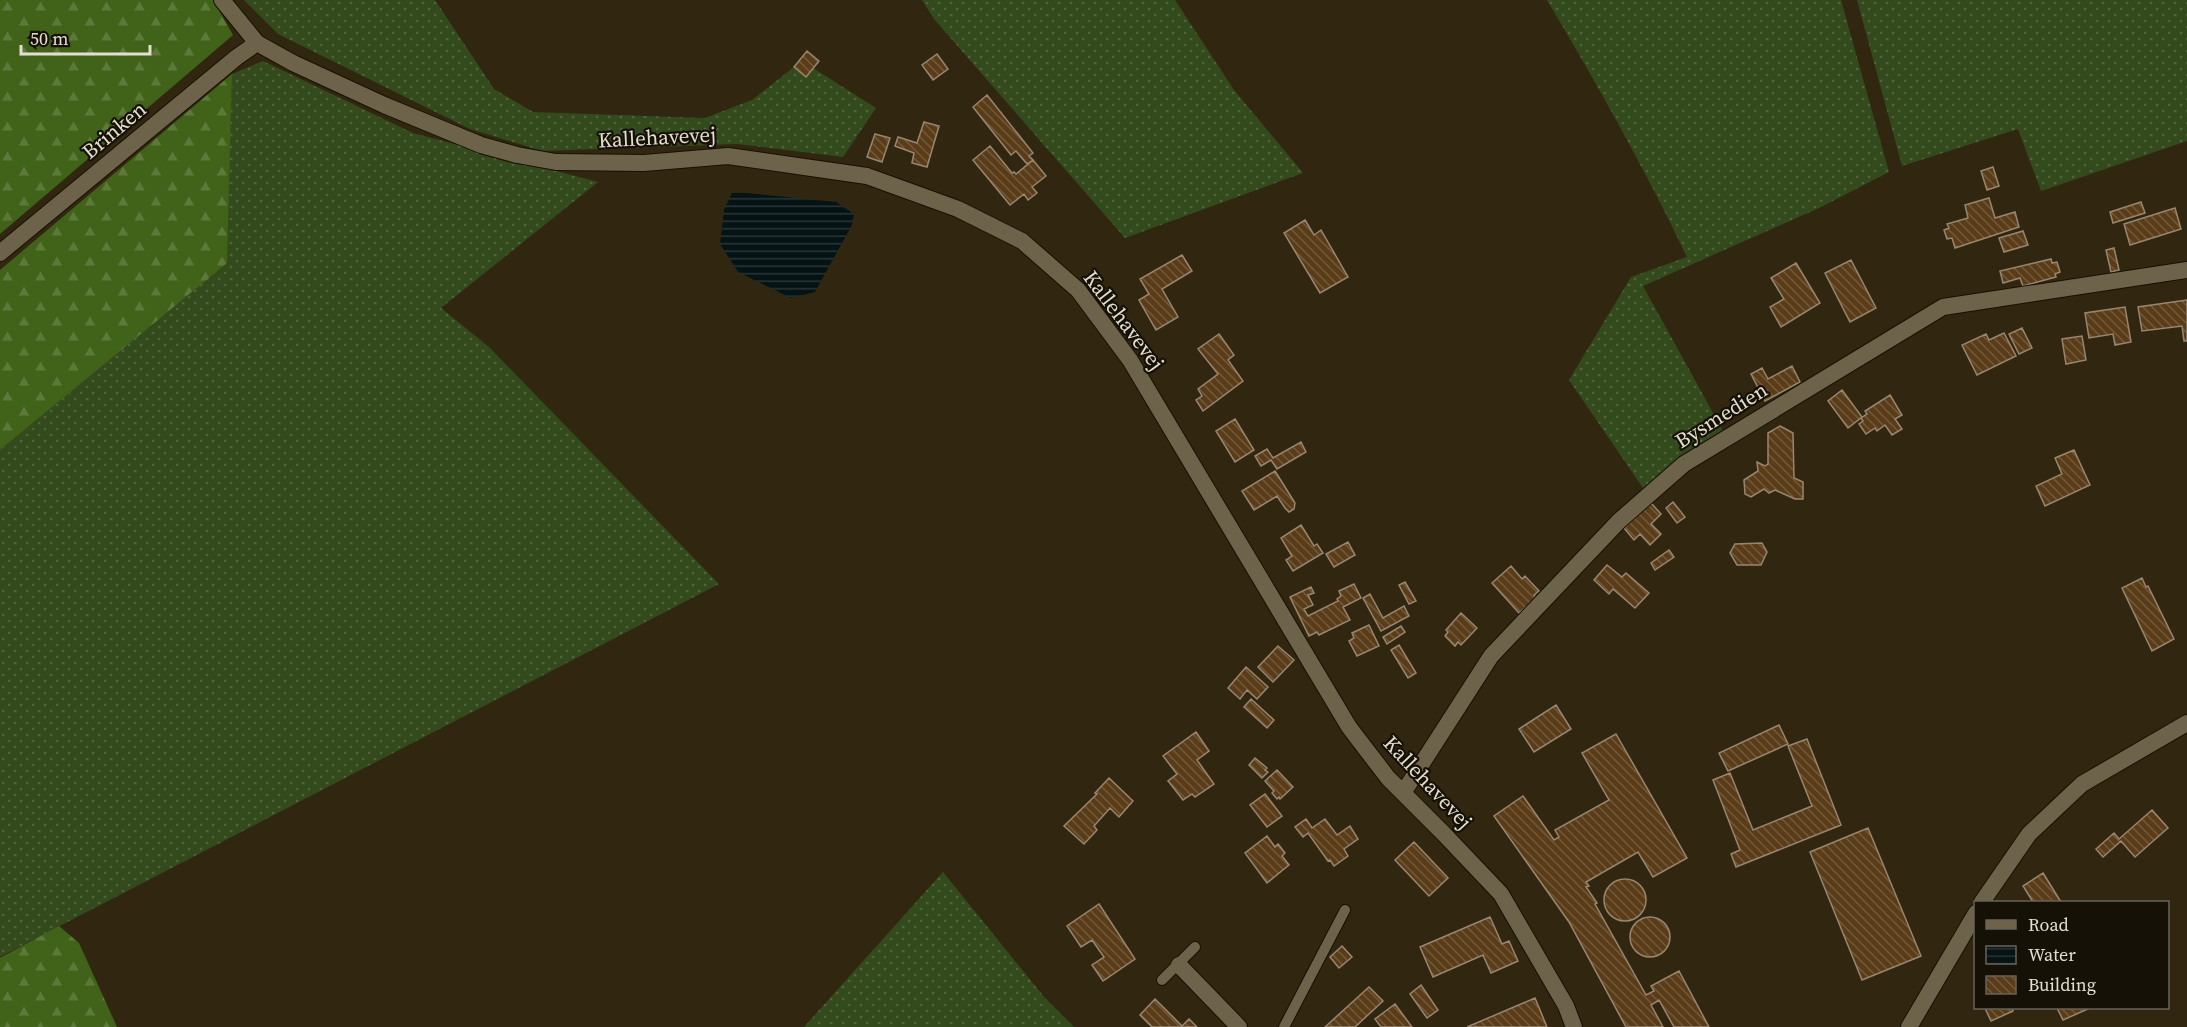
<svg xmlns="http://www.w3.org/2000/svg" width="2187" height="1027" font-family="'Source Serif 4',serif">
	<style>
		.grass { fill: url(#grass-dots) }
		.forest { fill: url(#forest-firs) }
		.water { fill: url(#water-rules) }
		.building { fill: url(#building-back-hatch); stroke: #998671; stroke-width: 1.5 }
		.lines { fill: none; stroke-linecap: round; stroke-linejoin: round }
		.service-casing { stroke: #181000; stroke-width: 12 }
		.minor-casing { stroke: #181000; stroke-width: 18 }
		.tertiary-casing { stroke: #181000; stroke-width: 18 }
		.service { stroke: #6d624a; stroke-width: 10 }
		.minor { stroke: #6d624a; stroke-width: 16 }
		.tertiary { stroke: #6d624a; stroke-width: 16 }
		.labels { text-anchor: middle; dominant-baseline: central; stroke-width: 4.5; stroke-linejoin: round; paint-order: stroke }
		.street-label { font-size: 21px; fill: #e4ded1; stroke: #151107 }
	</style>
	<defs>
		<pattern id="grass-dots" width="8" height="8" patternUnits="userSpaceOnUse" patternTransform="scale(1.5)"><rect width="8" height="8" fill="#334a1c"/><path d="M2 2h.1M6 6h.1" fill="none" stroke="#50643c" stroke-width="1.8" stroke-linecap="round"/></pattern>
		<pattern id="forest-firs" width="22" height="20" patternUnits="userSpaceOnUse" patternTransform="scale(1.5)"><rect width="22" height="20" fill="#416319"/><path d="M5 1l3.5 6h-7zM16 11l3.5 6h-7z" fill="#5c7939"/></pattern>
		<pattern id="water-rules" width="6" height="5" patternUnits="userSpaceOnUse" patternTransform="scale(1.5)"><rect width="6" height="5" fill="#051315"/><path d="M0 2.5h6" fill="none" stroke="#293536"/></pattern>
		<pattern id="building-back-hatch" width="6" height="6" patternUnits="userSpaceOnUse" patternTransform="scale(1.5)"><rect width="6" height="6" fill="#5a3d18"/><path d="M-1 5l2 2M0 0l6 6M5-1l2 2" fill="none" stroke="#725939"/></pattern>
	</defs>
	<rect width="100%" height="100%" fill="#312711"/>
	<path class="grass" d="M244 0H435L494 89 533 112 705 118 752 100 794 67 806 77 813 68 876 108 843 157 737 144 542 151 470 129 278 34Z
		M922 0H1175L1234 90 1303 173 1125 238 934 19Z
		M1547 0H1841L1889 172 1819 208 1643 286 1723 431 1643 488 1569 380 1631 277 1687 257C1646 171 1596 82 1547 0Z
		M1857 0H2187V141L2041 191 2018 129 1902 166Z
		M263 61 413 133 598 182 441 308 489 347 719 584 0 957V450L226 263 232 74Z
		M943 872 1045 998 1074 1027H804Z"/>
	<path class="forest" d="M0 0H213L233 35 0 234Z
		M232 74 227 263 0 450V270Z
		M59 926 79 943 117 1027H0V958Z"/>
	<path class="water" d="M732 193H746L836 202 854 214 852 225 815 292 791 298 738 272 720 244 724 210Z"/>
	<path class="building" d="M807 51 819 61 806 77 794 67Z
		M937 54 948 69 933 80 922 65Z
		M987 95 1033 153 1029 156 1033 160 1027 164 1016 151 1011 155 973 107Z
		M924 122 939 126 927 167 912 163 914 153 895 146 898 137 917 143Z
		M875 134 890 138 882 162 867 157Z
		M990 146 1012 173 1014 172 1016 174 1033 160 1046 176 1032 187 1037 193 1028 200 1024 194 1010 205 973 160Z
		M1993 167 1999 186 1987 190 1981 171Z
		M1989 198 1995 218 2015 212 2019 227 1955 248 1952 238 1947 239 1944 230 1949 228 1947 224 1968 218 1965 205Z
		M2141 202 2145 213 2113 223 2110 212Z
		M2175 208 2181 229 2130 245 2124 224Z
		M1305 220 1314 235 1321 230 1348 277 1320 293 1284 233Z
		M2023 231 2028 245 2004 252 1999 238Z
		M2114 248 2119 270 2111 272 2106 250Z
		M1182 255 1192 271 1162 289 1178 317 1156 330 1139 300 1149 294 1140 279Z
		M2051 259 2052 263 2057 262 2060 272 2055 274 2056 277 2023 286 2020 278 2003 283 2000 271Z
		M1851 260 1876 308 1850 322 1825 273Z
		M1796 263 1820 303 1781 327 1770 307 1784 299 1771 278Z
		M2187 300V341H2184L2182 326 2142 331 2138 307Z
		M2125 307 2131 342 2115 345 2113 334 2089 338 2085 313Z
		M2022 328 2032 348 2019 354 2009 334Z
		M2004 333 2016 356 1977 375 1962 345 1986 334 1989 340Z
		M1219 334 1234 355 1228 360 1243 381 1203 411 1196 400 1202 396 1198 389 1218 374 1198 349Z
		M2082 336 2086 360 2066 364 2062 339Z
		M1792 366 1800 382 1765 401 1751 374 1762 368 1768 379Z
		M1842 390 1862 417 1848 428 1828 401Z
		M1890 395 1902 415 1895 419 1902 429 1892 435 1885 425 1877 431 1875 428 1866 434 1859 424 1863 421 1861 418 1867 414 1865 411Z
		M1235 419 1254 450 1235 462 1216 431Z
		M1780 426 1793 433 1794 478 1803 482V499H1795L1775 490 1769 493 1764 489 1751 497 1745 494 1744 480 1758 471 1757 462 1765 466 1768 464V433Z
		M1301 442 1306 452 1277 469 1271 460 1261 466 1255 456 1267 449 1273 458Z
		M2074 450 2090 485 2045 506 2036 486 2062 474 2055 458Z
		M1275 471 1295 503 1294 509 1289 512 1285 508 1277 496 1254 510 1242 491Z
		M1673 502 1685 517 1677 523 1666 508Z
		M1651 503 1661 514 1651 524 1661 534 1650 545 1640 534 1634 540 1624 528Z
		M1301 525 1314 546 1317 544 1323 553 1293 571 1286 560 1292 556 1281 538Z
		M1348 542 1355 555 1334 567 1326 554Z
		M1762 543 1767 552 1761 565H1737L1730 553 1735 544Z
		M1669 550 1674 557 1655 570 1651 563Z
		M1607 565 1622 577 1626 573 1649 593 1635 608 1613 589 1609 594 1594 580Z
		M1511 566 1522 579 1525 576 1539 591 1534 595 1537 598 1519 613 1492 583Z
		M2142 578 2146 587 2148 586 2174 639 2152 651 2122 588Z
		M1405 582 1416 601 1409 604 1399 585Z
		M1354 584 1361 598 1343 607 1350 620 1319 635 1317 632 1309 636 1290 597 1311 587 1314 593 1308 595 1313 605 1304 609 1308 616 1338 601 1337 599 1341 596 1339 591Z
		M1370 594 1383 618 1404 606 1409 616 1381 631 1363 598Z
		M1461 613 1477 628 1461 645 1458 642 1455 646 1445 636 1448 632 1446 630Z
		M1369 625 1379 646 1357 656 1349 641 1354 638 1352 633Z
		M1401 626 1405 632 1387 644 1383 637Z
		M1399 645 1416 673 1408 678 1391 650Z
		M1278 646 1294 660 1273 682 1258 667Z
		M1246 667 1268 687 1257 699 1247 690 1240 699 1228 688Z
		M1251 699 1274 720 1267 728 1244 707Z
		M1556 705 1571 729 1534 752 1519 729Z
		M1779 725 1788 744 1728 771 1719 753Z
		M1196 732 1209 751 1197 760 1214 784 1195 797 1192 794 1183 800 1168 781 1177 774 1163 756Z
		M1616 734 1687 858 1653 877 1638 852 1586 882 1589 886 1586 887 1597 903 1595 904 1646 995 1654 991 1651 986 1679 971 1709 1027H1674L1659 1000 1651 1005 1663 1027H1626L1569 922 1494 816 1523 796 1554 840 1559 837 1555 830 1609 800 1582 753Z
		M1807 739 1841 825 1736 867 1731 854 1740 850 1713 780 1730 773 1753 830 1812 806 1788 746Z
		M1255 758 1267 768 1265 770 1268 772 1262 778 1249 765Z
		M1277 770 1293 787 1280 799 1279 797 1277 799 1272 793 1274 791 1265 781Z
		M1109 778 1133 801 1119 817 1110 808 1094 826 1097 830 1084 844 1064 826 1097 794 1095 793Z
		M1265 794 1282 816 1267 827 1250 805Z
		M2152 810 2168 828 2135 857 2121 841 2103 857 2096 849 2114 833 2119 839Z
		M1306 819 1312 828 1325 819 1337 835 1350 826 1358 839 1344 849 1348 856 1334 866 1330 860 1328 861 1308 833 1303 837 1295 827Z
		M1868 828 1921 956 1862 980 1810 852Z
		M1267 836 1275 847 1278 844 1285 853 1282 856 1289 865 1267 883 1245 853Z
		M1414 842 1448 878 1429 896 1395 860Z
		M2043 873 2061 902H2033L2023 886Z
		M1604 900a21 21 0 1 1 42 0a21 21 0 1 1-42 0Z
		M1099 904 1135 959 1103 981 1092 965 1104 957 1092 940 1081 947 1067 926Z
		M1630 937a20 20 0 1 1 40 0a20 20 0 1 1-40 0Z
		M1490 917 1502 944 1509 941 1518 961 1491 973 1483 955 1433 977 1420 947Z
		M1342 946 1352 957 1339 968 1330 957Z
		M1421 985 1438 1010 1427 1018 1410 994Z
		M1369 987 1383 1001 1355 1027H1325Z
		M1535 998 1547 1027H1467Z
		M1155 999 1182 1026 1189 1019 1197 1027H1152L1140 1015Z
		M1395 1004 1412 1027H1381L1375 1019Z
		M1985 1008H2012L2013 1011 1991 1021Z
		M2057 1008H2090L2063 1020Z"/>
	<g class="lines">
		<g class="service-casing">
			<path id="service" d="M1162 980 1195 947
				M1284 1027 1345 910"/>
		</g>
		<g class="minor-casing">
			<path id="minor" d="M222 0 257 43 293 63 384 105 481 145 517 155 556 162 644 163 728 156 867 176 958 209 1022 241 1078 290 1130 360 1349 727 1388 778 1444 834 1501 894 1566 1006 1574 1027
				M0 253 237 57 257 43
				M1403 793 1491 656 1619 521 1684 464 1943 307 2187 270
				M1179 965 1239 1027"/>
		</g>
		<g class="tertiary-casing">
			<path id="tertiary" d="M1982 902 2029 834 2082 784 2187 723
				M1909 1027 1976 913"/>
		</g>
		<use href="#service" class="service"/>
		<use href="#minor" class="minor"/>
		<use href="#tertiary" class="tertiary"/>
	</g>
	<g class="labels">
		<g class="street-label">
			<text transform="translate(114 130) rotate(-40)">Brinken</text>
			<text transform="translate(657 137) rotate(-3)">Kallehavevej</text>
			<text transform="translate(1124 320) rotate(53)">Kallehavevej</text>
			<text transform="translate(1721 415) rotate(-32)">Bysmedien</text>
			<text transform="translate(1428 782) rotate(47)">Kallehavevej</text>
		</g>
	</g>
	<rect x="1974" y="901" width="195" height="108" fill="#151107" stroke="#686358" stroke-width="1.5"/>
	<rect x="1986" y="920" width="30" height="9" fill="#6d624a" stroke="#686358" stroke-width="1.5"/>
	<text x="2028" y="931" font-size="18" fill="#e4ded1">Road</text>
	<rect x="1986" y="946" width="30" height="18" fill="url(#water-rules)" stroke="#686358" stroke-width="1.5"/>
	<text x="2028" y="961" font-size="18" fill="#e4ded1">Water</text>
	<rect x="1986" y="976" width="30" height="18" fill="url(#building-back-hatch)" stroke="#686358" stroke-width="1.5"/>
	<text x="2028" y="991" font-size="18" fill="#e4ded1">Building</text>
	<path d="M21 45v9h129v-9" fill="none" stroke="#e4ded1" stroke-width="3"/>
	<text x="30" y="45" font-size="18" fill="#e4ded1" stroke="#151107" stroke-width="4.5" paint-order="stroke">50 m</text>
</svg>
